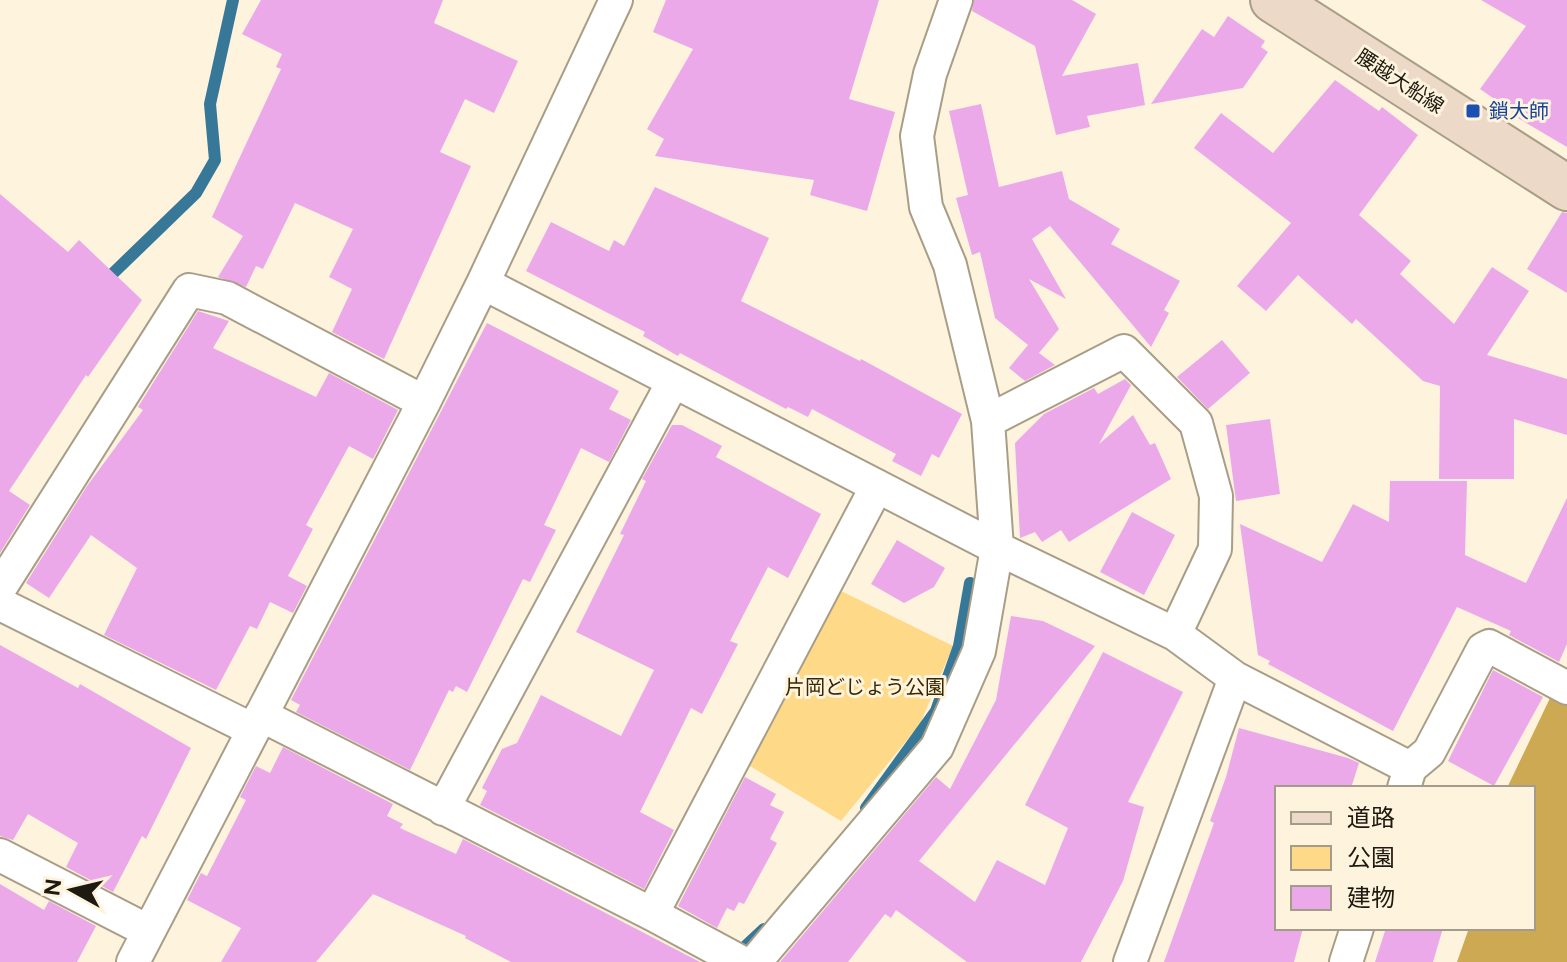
<svg xmlns="http://www.w3.org/2000/svg" width="1567" height="962" font-family="Figtree,'Noto Sans JP',sans-serif">
	<style>
		.green { fill: #fed987 }
		.forest { fill: #cea953 }
		.lines { fill: none; stroke-linecap: round; stroke-linejoin: round }
		.stream { stroke: #377797; stroke-width: 12 }
		.building { fill: #eba9ea }
		.street-casing { stroke: #a89e88; stroke-width: 36 }
		.secondary-casing { stroke: #a89e88; stroke-width: 48 }
		.street { stroke: #fff; stroke-width: 32 }
		.secondary { stroke: #ecd9c7; stroke-width: 44 }
		.transit-dot { fill: #1a4fb4; stroke: #fef3dc; stroke-width: 3 }
		.labels { text-anchor: middle; dominant-baseline: central; stroke-width: 6; stroke-linejoin: round; paint-order: stroke }
		.street-label { font-size: 20px; fill: #1e1a12; stroke: #fef3dc }
		.transit-label { font-size: 20px; fill: #164399; stroke: #fef3dc; text-anchor: start }
		.park-label { font-size: 20px; fill: #362700; stroke: #fef3dc }
	</style>
	<rect width="100%" height="100%" fill="#fef3dc"/>
	<path class="green" d="M841 591 953 646 920 724 841 821 750 766Z"/>
	<path class="forest" d="M1567 695V962H1457L1469 928H1533V788H1507L1551 696Z"/>
	<g class="lines">
		<path class="stream" d="M104 282 196 193 215 160 210 104 233 0
			M866 808 936 711 959 646 970 583
			M734 957 764 929"/>
	</g>
	<path class="building" d="M261 0H443L434 23 518 61 494 113 465 99 440 152 471 166 384 359 332 332 352 289 329 277 353 229 295 203 263 269 256 266 246 287 218 277 243 236 212 217 281 69 276 67 282 54 242 34Z
		M666 0H879L849 99 895 112 867 211 810 195 814 180 655 156 664 139 647 129 693 49 653 32Z
		M974 0H1072L1096 14 1062 76 1138 63 1145 105 1087 116 1090 127 1056 135 1035 46 972 11Z
		M1481 0H1567V147L1511 114 1513 112 1480 89 1526 26Z
		M1228 16 1265 41 1261 47 1268 52 1243 88 1151 104 1202 29 1214 37Z
		M1335 80 1379 111 1382 107 1418 135 1359 215 1411 261 1400 274 1454 324 1492 267 1529 291 1487 355 1567 379V435L1514 419V479H1439L1440 386 1423 381 1356 319 1352 324 1298 275 1266 311 1237 286 1291 223 1194 148 1221 113 1273 153Z
		M981 104 999 187 1062 171 1069 199 1120 229 1111 244 1180 281 1164 310 1169 313 1151 347 1050 226 1032 239 1066 299 1029 279 1059 329 1039 353 1055 365 1025 381 1009 368 1028 345 995 318 980 252 972 255 956 198 968 195 949 111Z
		M655 187 769 238 741 301 860 361 861 359 962 414 939 458 932 454 921 476 892 461 896 454 812 409 808 417 788 407 786 409 680 353 678 356 643 336 645 332 526 271 551 222 609 251 614 240 624 246Z
		M0 194 68 252 79 240 142 300 88 377 86 375 9 491 30 505 0 553Z
		M1562 212 1567 213V293L1527 269Z
		M198 311 229 321 213 348 316 397 329 373 398 410 373 459 349 446 306 525 313 529 288 576 307 586 293 613 270 602 257 629 250 626 216 690 104 635 137 568 91 535 49 598 26 583 87 486 143 410 138 407Z
		M487 323 619 391 609 409 631 420 609 462 581 448 544 525 556 530 530 582 523 579 467 692 456 686 453 692 449 690 410 770 296 712 300 705 291 700Z
		M1222 340 1250 373 1208 409 1177 377Z
		M1125 379 1131 385 1099 444 1133 415 1150 445 1155 443 1171 479 1069 542 1061 530 1042 542 1035 532 1020 538 1015 443 1044 414 1094 388 1098 394Z
		M1270 419 1280 494 1236 501 1226 425Z
		M672 425H682L722 446 716 457 821 514 788 578 768 567 730 641 738 644 702 714 691 708 640 812 674 830 644 889 480 805 487 791 482 788 502 749 517 743 541 695 621 736 654 670 576 632 624 535 620 534 646 481 642 479Z
		M1390 481H1467L1465 555 1526 583 1567 498V644L1559 662 1509 635 1511 631 1457 607 1393 731 1268 664 1270 661 1258 655 1240 524 1322 562 1353 504 1389 522Z
		M1132 512 1175 535 1144 595 1100 572Z
		M897 540 945 568 934 587 904 603 871 584Z
		M1011 616 1043 621 1095 646 919 861 975 902 997 860 1045 885 1068 828 1025 805 1103 652 1183 692 1128 802 1144 807 1123 881 1081 962H967L896 910 891 918 885 914 848 962H780L936 777 950 789 996 700Z
		M0 645 78 688 80 684 191 748 146 839 142 836 113 892 66 867 78 843 28 814 13 840 0 836Z
		M1493 670 1543 697 1494 786 1448 761Z
		M1239 728 1348 758 1359 763 1351 788H1277V928H1303L1294 962H1164L1214 823 1210 821 1226 777Z
		M283 747 393 804 387 816 403 824 400 828 456 854 463 839 700 962H511L465 938 466 936 373 894 316 962H221L241 928 187 900 201 873 207 876 246 800 240 797 256 766 270 773Z
		M745 777 776 794 770 805 784 812 770 839 777 843 744 904 739 902 734 911 727 908 717 928 678 906Z
		M0 884 44 910 49 901 96 926 77 962H0Z
		M1386 928H1443L1433 962H1375Z"/>
	<g class="lines">
		<g class="street-casing">
			<path id="street" d="M483 283 997 548 1175 634 1235 678 1410 768
				M988 421 1124 351 1196 423 1216 496 1215 549 1175 634
				M0 588 189 290 227 298 424 402
				M0 604 253 730
				M261 715 652 914 741 962
				M1404 788 1410 768 1429 752 1483 649 1489 646 1567 688
				M443 809 673 382
				M0 855 148 931
				M652 914 877 486
				M133 962 424 402 483 283 616 0
				M755 962 937 747 979 651 997 548 988 421 950 265 926 207 917 136 930 74 956 0
				M1130 962 1235 678
				M1346 962 1357 928"/>
		</g>
		<g class="secondary-casing">
			<path id="secondary" d="M1273 0 1567 188"/>
		</g>
		<use href="#street" class="street"/>
		<use href="#secondary" class="secondary"/>
	</g>
	<rect class="transit-dot" x="1465" y="103" width="16" height="16" rx="4"/>
	<g class="labels">
		<g class="street-label">
			<text transform="translate(1400 81) rotate(33)">腰越大船線</text>
		</g>
		<g class="transit-label">
			<text x="1489" y="111">鎖大師</text>
		</g>
		<g class="park-label">
			<text x="865" y="687">片岡どじょう公園</text>
		</g>
	</g>
	<rect x="1275" y="786" width="260" height="144" fill="#fef3dc" stroke="#a49c8b" stroke-width="2"/>
	<rect x="1291" y="812" width="40" height="12" fill="#ecd9c7" stroke="#a49c8b" stroke-width="2"/>
	<text x="1347" y="826" font-size="24" fill="#1e1a12">道路</text>
	<rect x="1291" y="846" width="40" height="24" fill="#fed987" stroke="#a49c8b" stroke-width="2"/>
	<text x="1347" y="866" font-size="24" fill="#1e1a12">公園</text>
	<rect x="1291" y="886" width="40" height="24" fill="#eba9ea" stroke="#a49c8b" stroke-width="2"/>
	<text x="1347" y="906" font-size="24" fill="#1e1a12">建物</text>
	<g transform="translate(72 890) rotate(278)" stroke="#fef3dc" stroke-width="6" paint-order="stroke">
	<path d="M0-6L14 30L0 20L-14 30Z" fill="#1e1a12"/>
	<text y="-12" font-size="22" font-weight="bold" text-anchor="middle" fill="#1e1a12">N</text>
	</g>
</svg>
